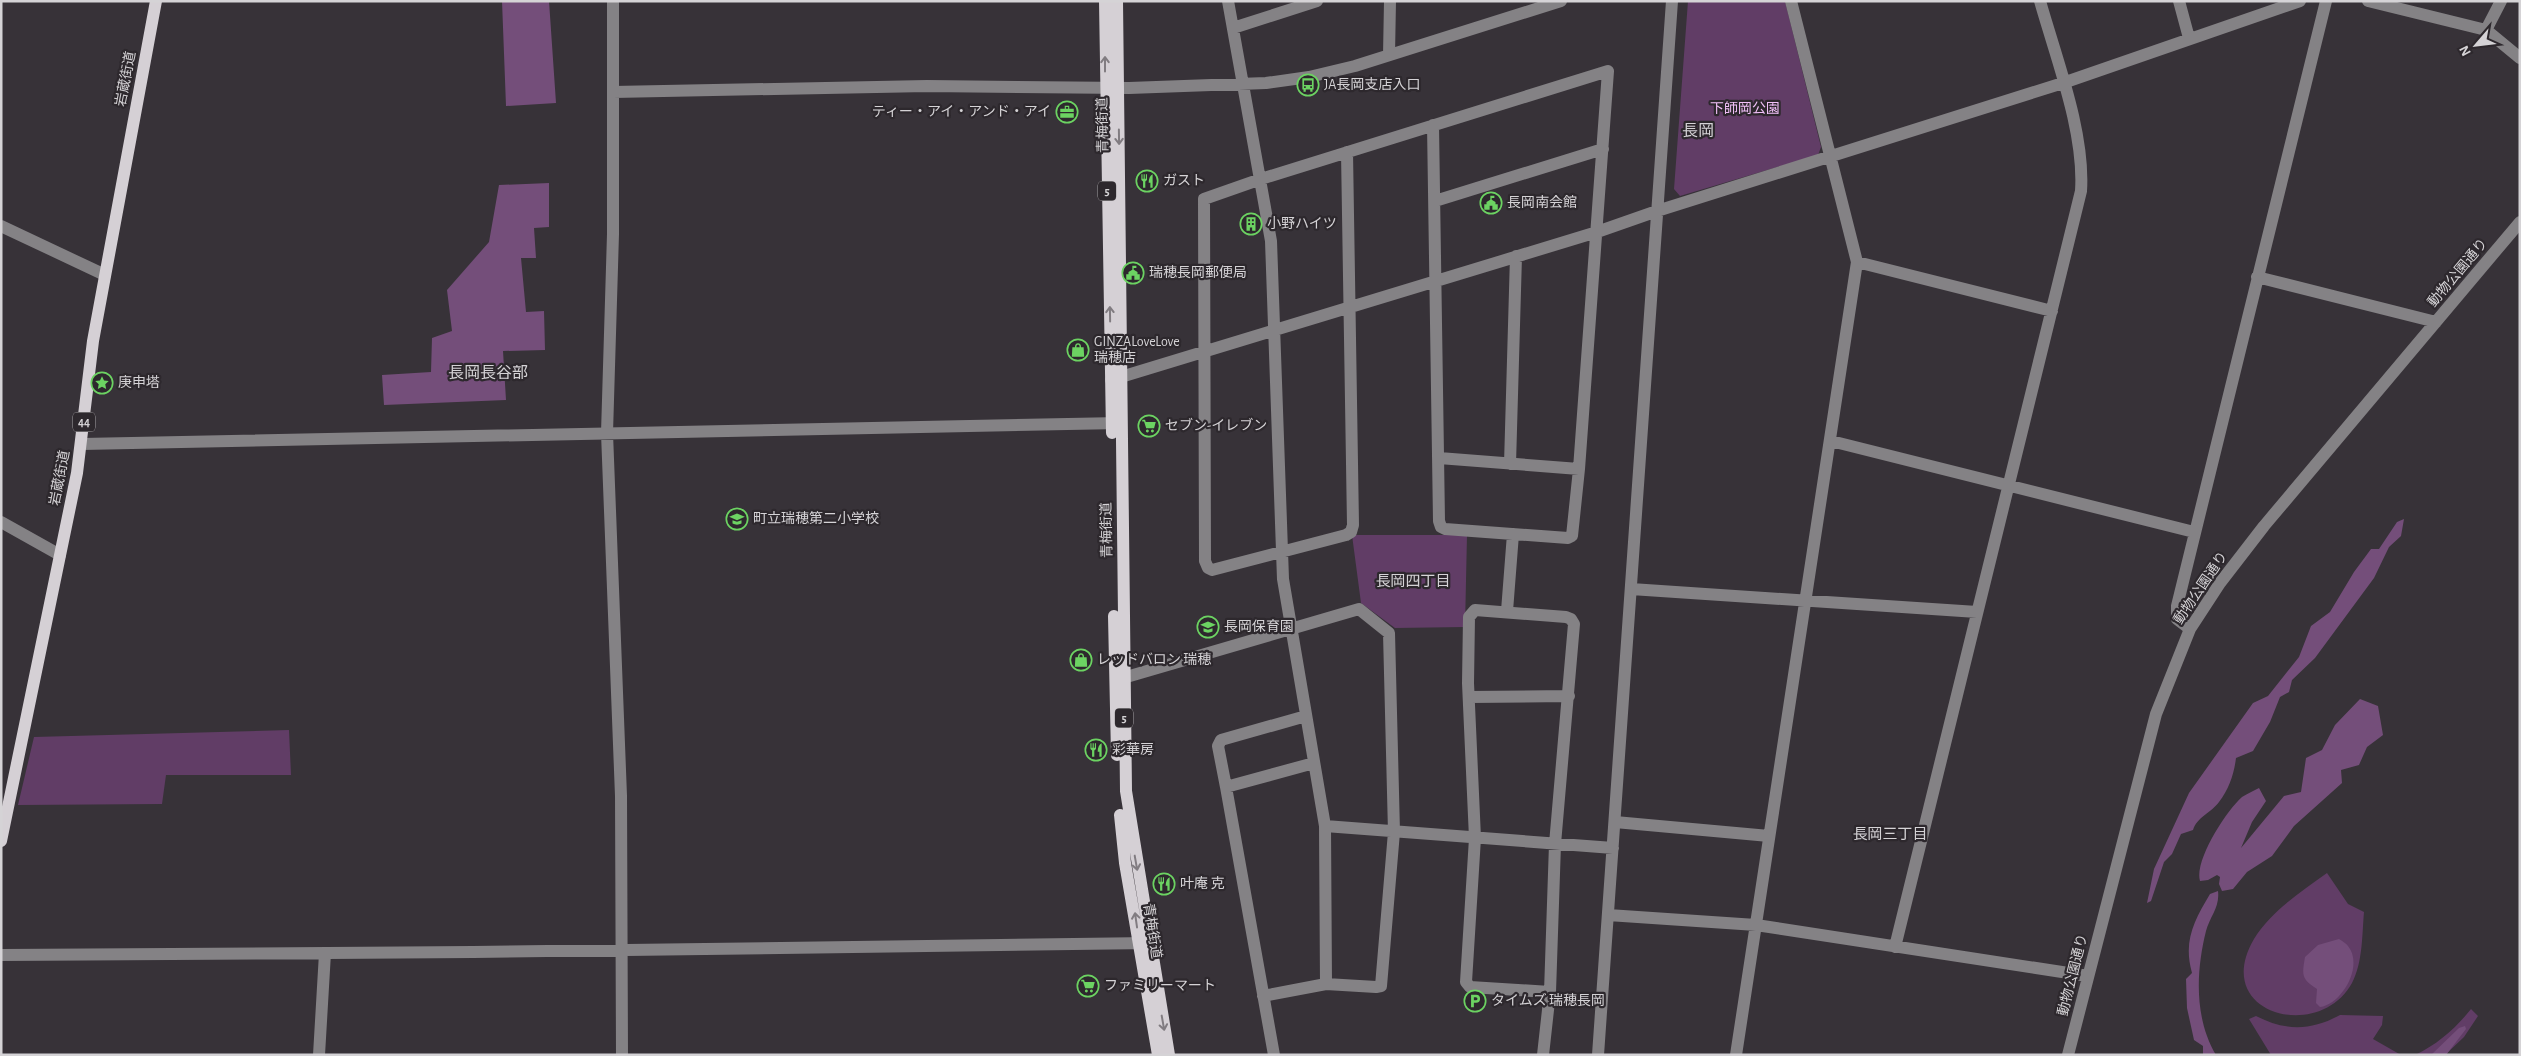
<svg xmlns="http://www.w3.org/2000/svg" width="2521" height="1056" font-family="'Alegreya Sans','Noto Sans JP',sans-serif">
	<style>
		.green { fill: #613d66 }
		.forest { fill: #744e7a }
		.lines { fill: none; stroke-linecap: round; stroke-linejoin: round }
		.minor { stroke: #848285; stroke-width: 12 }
		.major { stroke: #d5d0d5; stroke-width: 12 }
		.oneway { stroke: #817c81 }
		.labels { text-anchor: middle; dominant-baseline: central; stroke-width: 4.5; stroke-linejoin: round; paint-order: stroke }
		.shield { fill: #2d282d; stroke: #a3a0a3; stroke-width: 1 }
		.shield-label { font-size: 12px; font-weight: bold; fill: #d5d3d6 }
		.street-label { font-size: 14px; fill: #d5d3d6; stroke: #2d282d }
		.poi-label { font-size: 14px; fill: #d5d3d6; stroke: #2d282d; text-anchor: start }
		.park-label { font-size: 14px; fill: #f0bff7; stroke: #2d282d }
		.neighbourhood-label { font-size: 15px; fill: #d5d3d6; stroke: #2d282d }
		.quarter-label { font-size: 16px; fill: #d5d3d6; stroke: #2d282d }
	</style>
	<rect width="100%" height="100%" fill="#373238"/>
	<path class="green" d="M1688 1H1785L1821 147 1818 155 1680 196 1674 189Z
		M1352 535H1467L1465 627 1395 628 1361 603Z
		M289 730 291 775H166L162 804 18 805 34 737Z
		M2327 873 2348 904 2364 912C2362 934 2363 962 2352 983 2319 1043 2210 1014 2254 939 2271 911 2301 892 2327 873Z
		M2471 1009 2478 1016 2464 1037 2445 1055H2415C2438 1044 2456 1028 2471 1009Z
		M2340 1015 2383 1016 2382 1025 2373 1039 2401 1055H2271L2249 1019 2256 1016C2285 1031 2311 1031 2340 1015Z"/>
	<path class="forest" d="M502 1H549L556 103 506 106Z
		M549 183V227L534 228 536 258H521L526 312 544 311 545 350 503 351 506 400 384 405 382 375 431 372 432 338 452 331 447 290 489 242 499 185Z
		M2404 519 2401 536 2389 547 2374 578 2315 658 2292 680 2289 692 2280 697 2270 722 2253 751 2236 758C2234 774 2229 789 2219 802 2211 813 2197 817 2193 830L2181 834 2172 854 2164 862 2151 901 2147 903 2154 869 2189 793 2253 703 2268 696 2299 657 2311 626 2330 612 2354 572 2371 549H2379L2397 522Z
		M2360 699 2378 706 2383 735 2367 747 2359 765 2341 770 2342 783 2294 826 2272 856 2247 872 2233 889 2222 891 2219 884 2220 877 2217 875 2208 880 2200 881C2194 861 2226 811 2242 797 2247 794 2253 791 2259 788L2266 801 2252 822 2241 848 2284 796 2301 792 2306 758 2322 750 2335 725Z
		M2218 891C2220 907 2210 916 2206 931 2196 971 2194 1018 2216 1055H2203V1046L2194 1040 2187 1008 2186 979 2192 973C2183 941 2194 921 2210 894Z
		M2339 939C2342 941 2346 943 2348 946 2364 966 2342 1004 2320 1007L2316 1003 2317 989C2301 979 2302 975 2305 957L2318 945Z
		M2465 1026 2466 1029 2446 1055H2431L2459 1028Z"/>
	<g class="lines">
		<path class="minor" d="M613 1V234L607 433 621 796 622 1055
			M1228 1 1271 241 1283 579 1325 826 1326 984
			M2179 1 2189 38
			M2368 1 2486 30 2520 58
			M1233 28 1317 1
			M2486 30 2501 1
			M1389 55 1390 1
			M613 92 927 86 1129 88 1266 83 1309 77 1355 66 1561 1
			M1347 152 1353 525 1351 532 1346 535 1212 570 1208 568 1205 561 1204 199 1261 179 1608 71 1579 469 1572 536 1568 538 1445 529 1441 527 1439 521 1433 125
			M1435 201 1603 149
			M1 226 105 275
			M1857 262 2052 311
			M2257 277 2436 322
			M1111 380 1597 232 1657 211 2063 83 2300 1
			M1831 441 2194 532
			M82 444 1120 423
			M1439 458 1579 469
			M1510 464 1516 256
			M1 522 60 555
			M1631 589 1977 612
			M1475 610 1566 617 1571 619 1574 624 1555 844 1550 992 1470 987 1466 982 1475 838 1468 683 1469 617Z
			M1507 611 1513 534
			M2190 629 2177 619V606L2326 1
			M1123 678 1359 609 1389 633 1394 832 1381 986 1376 987 1326 984 1263 996
			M1469 697 1569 696
			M1226 787 1218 746 1221 740 1306 716
			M1615 822 1769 836
			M1325 826 1613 848
			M1608 915 1756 925 2088 976
			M1895 947 2081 191C2085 132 2056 58 2040 1
			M1 955 473 952 1150 943
			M319 1055 325 953
			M1274 1055 1226 787 1314 763
			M1543 1055 1550 992
			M1598 1055 1672 1
			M1736 1055 1857 262 1791 1
			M2068 1055 2156 714 2190 629 2220 583 2264 526 2520 222"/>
		<path class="major" d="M1105 1 1112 433
			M1117 1 1126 791 1169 1055
			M1114 616 1117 755
			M1120 815 1125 863 1158 1055
			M1 841 77 473 93 341 156 1"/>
	</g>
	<defs><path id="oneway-shaft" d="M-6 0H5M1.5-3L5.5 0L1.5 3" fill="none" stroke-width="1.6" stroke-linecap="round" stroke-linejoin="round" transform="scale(1.25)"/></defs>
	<g class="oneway">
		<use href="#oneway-shaft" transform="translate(1105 64) rotate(-90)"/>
		<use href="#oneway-shaft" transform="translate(1119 137) rotate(89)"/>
		<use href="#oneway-shaft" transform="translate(1110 314) rotate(-91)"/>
		<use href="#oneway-shaft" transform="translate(1136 863) rotate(80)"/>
		<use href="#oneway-shaft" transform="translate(1136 920) rotate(-98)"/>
		<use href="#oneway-shaft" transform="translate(1163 1023) rotate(80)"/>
	</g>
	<defs>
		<g id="bus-ring" transform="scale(1.125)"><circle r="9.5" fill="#2d282d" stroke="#6cd362" stroke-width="1.5"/><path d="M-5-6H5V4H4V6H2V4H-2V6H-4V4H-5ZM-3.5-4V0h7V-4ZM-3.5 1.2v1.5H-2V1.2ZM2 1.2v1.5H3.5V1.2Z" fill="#6cd362"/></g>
		<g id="office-ring" transform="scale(1.125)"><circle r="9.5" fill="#2d282d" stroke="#6cd362" stroke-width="1.5"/><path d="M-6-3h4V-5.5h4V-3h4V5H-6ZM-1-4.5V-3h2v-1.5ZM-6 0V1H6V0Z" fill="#6cd362"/></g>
		<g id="restaurant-ring" transform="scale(1.125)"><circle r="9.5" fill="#2d282d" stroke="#6cd362" stroke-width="1.5"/><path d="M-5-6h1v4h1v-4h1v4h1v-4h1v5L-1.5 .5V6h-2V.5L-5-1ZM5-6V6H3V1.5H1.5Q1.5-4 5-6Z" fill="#6cd362"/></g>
		<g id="civic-ring" transform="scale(1.125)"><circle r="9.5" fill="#2d282d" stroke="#6cd362" stroke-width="1.5"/><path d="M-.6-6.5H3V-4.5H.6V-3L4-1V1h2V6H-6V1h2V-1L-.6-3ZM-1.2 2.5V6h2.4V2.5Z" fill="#6cd362"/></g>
		<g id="building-ring" transform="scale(1.125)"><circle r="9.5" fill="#2d282d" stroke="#6cd362" stroke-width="1.5"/><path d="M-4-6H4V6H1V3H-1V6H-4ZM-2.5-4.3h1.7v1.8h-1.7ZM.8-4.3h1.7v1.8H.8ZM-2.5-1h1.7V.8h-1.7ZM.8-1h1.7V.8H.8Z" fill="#6cd362"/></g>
		<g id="shop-ring" transform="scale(1.125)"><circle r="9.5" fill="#2d282d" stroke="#6cd362" stroke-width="1.5"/><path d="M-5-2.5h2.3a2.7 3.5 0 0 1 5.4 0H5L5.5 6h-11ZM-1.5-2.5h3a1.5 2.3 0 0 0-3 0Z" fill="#6cd362"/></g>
		<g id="sight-ring" transform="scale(1.125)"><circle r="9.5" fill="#2d282d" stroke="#6cd362" stroke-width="1.5"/><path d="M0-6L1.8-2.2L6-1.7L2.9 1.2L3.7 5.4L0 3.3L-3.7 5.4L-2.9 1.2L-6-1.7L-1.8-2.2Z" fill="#6cd362"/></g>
		<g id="supermarket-ring" transform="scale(1.125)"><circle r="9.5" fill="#2d282d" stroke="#6cd362" stroke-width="1.5"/><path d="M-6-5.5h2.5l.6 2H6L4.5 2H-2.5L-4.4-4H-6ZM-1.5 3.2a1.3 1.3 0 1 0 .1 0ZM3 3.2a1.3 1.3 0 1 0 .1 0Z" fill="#6cd362"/></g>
		<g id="school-ring" transform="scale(1.125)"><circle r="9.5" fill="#2d282d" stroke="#6cd362" stroke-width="1.5"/><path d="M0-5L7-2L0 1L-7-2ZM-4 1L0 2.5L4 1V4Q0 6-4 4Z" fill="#6cd362"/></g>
		<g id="parking-ring" transform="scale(1.125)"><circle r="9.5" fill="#2d282d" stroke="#6cd362" stroke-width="1.5"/><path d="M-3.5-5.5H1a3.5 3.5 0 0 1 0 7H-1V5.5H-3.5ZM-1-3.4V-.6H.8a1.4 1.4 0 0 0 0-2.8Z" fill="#6cd362"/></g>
	</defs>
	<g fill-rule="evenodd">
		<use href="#bus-ring" x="1308" y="85"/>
		<use href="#office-ring" x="1067" y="112"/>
		<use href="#restaurant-ring" x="1147" y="181"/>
		<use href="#civic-ring" x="1491" y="203"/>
		<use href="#building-ring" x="1251" y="224"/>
		<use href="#civic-ring" x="1133" y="273"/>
		<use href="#shop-ring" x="1078" y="350"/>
		<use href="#sight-ring" x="102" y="383"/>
		<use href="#supermarket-ring" x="1149" y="426"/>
		<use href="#school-ring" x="737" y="519"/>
		<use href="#school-ring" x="1208" y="627"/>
		<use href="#shop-ring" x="1081" y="660"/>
		<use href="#restaurant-ring" x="1096" y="750"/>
		<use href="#restaurant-ring" x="1164" y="884"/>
		<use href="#supermarket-ring" x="1088" y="986"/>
		<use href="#parking-ring" x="1475" y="1001"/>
	</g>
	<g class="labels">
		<g class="shield">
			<rect x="1098" y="181.5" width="18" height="19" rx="4"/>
			<rect x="73" y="412.5" width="22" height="19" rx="4"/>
			<rect x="1115" y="708.5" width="18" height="19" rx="4"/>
		</g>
		<g class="shield-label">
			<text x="1107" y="191">5</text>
			<text x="84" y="422">44</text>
			<text x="1124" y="718">5</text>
		</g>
		<g class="street-label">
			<text transform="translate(126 79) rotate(-79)">岩蔵街道</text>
			<text transform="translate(1103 125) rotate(-91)">青梅街道</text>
			<text transform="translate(2458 273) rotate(-50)">動物公園通り</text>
			<text transform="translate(60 478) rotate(-79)">岩蔵街道</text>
			<text transform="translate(1107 530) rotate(-91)">青梅街道</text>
			<text transform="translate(2201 588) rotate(-56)">動物公園通り</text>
			<text transform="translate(1152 931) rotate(81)">青梅街道</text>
			<text transform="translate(2073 975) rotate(-76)">動物公園通り</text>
		</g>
		<g class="poi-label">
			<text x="1324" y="85">JA長岡支店入口</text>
			<text x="1051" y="112" text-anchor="end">ティー・アイ・アンド・アイ</text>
			<text x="1163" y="181">ガスト</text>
			<text x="1507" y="203">長岡南会館</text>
			<text x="1267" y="224">小野ハイツ</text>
			<text x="1149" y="273">瑞穂長岡郵便局</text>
			<text x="1094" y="342">GINZALoveLove<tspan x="1094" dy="16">瑞穂店</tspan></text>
			<text x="118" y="383">庚申塔</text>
			<text x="1165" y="426">セブン-イレブン</text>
			<text x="753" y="519">町立瑞穂第二小学校</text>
			<text x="1224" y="627">長岡保育園</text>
			<text x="1097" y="660">レッドバロン 瑞穂</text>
			<text x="1112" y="750">彩華房</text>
			<text x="1180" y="884">叶庵 克</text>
			<text x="1104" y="986">ファミリーマート</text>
			<text x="1491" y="1001">タイムズ 瑞穂長岡</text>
		</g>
		<g class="park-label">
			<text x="1745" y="109">下師岡公園</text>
		</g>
		<g class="neighbourhood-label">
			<text x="1413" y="581">長岡四丁目</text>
			<text x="1890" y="834">長岡三丁目</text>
		</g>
		<g class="quarter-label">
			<text x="1698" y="131">長岡</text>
			<text x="488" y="373">長岡長谷部</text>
		</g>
	</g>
	<rect width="2521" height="1056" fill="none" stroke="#d5d3d6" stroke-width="5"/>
	<g transform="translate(2476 45) rotate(242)" stroke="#2d282d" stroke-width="4" paint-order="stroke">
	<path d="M0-4L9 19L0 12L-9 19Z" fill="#d5d3d6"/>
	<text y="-8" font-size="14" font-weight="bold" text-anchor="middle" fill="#d5d3d6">N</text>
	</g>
</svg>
